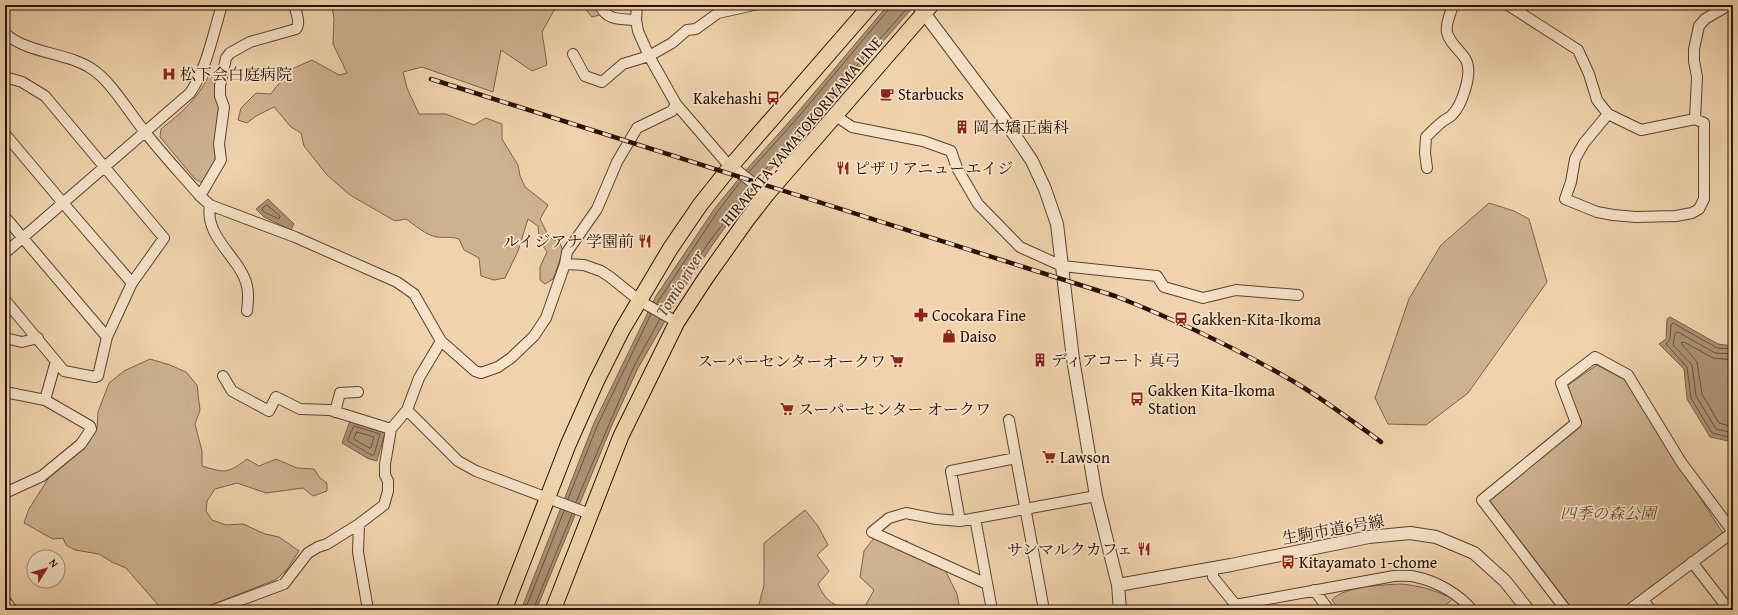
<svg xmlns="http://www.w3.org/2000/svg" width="1738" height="615" font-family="'Gentium Book Plus','Noto Serif JP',serif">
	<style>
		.green { fill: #ceb290; stroke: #7c624c }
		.water { fill: #ac9174; stroke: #785e48 }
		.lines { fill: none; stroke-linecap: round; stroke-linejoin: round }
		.shore { stroke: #6a513e; stroke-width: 1 }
		.minor-casing { stroke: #5b4230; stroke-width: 12 }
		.tertiary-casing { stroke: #5b4230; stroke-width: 14 }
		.primary-casing { stroke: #291107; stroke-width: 17 }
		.minor { stroke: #f5e2c9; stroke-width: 10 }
		.tertiary { stroke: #f5e2c9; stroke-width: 12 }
		.primary { stroke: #f0d3ac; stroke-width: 15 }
		.rail-casing { stroke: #291107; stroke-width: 4.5 }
		.rail { stroke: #f5e2c9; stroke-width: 3; stroke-dasharray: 9; stroke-linecap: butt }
		.labels { text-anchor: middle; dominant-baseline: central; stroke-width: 3.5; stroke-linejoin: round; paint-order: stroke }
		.poi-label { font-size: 16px; fill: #291107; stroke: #f5e2c9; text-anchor: start }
		.street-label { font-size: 16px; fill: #291107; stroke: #f5e2c9 }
		.park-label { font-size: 16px; font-style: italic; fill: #634937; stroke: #f5e2c9 }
		.water-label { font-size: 17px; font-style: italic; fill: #5d4433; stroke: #f5e2c9 }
	</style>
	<rect width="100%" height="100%" fill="#f0d3ac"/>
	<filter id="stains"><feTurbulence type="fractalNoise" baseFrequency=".005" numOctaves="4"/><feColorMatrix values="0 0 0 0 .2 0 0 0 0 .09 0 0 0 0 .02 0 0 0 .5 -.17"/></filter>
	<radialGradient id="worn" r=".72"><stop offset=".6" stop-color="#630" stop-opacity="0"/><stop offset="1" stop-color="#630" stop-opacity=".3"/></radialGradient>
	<path class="green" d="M333 5H557L542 32 547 65 532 71 501 50 493 92 422 67 403 72 407 88 419 114H446L474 125 486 118 502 124V139L518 165 520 176 525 187 548 205 540 219 549 237 560 243 563 251 553 279 545 284 540 280V267L547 252 539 240 538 226 528 219 518 251 505 278 494 280 481 276 479 258 464 250 459 239C449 236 445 238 437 237 425 235 415 225 406 219L395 221 350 195 327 175 304 146 301 133 291 127 274 107 256 116 247 123 238 120 241 108 256 93 271 94 276 87 294 68 312 60 339 75 347 73 333 44 334 19 332 7Z
		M582 5H604L607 13 592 17Z
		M209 75 219 78 220 108 218 158 203 183 195 179 160 137 161 129C181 113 198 99 209 75Z
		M1489 203 1514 211 1529 219 1547 282 1468 393 1426 425 1388 424 1375 398 1409 299 1441 245Z
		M150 359 170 365 186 372 197 385 200 410 195 424 202 451V466C225 473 227 474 247 459L259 466 276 459 297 468 314 469 320 478 327 483V491L313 496 303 488 266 493 237 483 215 489 207 501 206 511 212 520 226 525 243 524 265 534 279 537 299 551 286 571 275 580 198 610H164L159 606 126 568 112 562 99 554 75 550 66 545 63 538 53 539 24 523 29 509 50 476 77 452 97 429 98 412 109 383 124 371Z
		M1597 365 1625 380 1724 535 1622 610H1573L1489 500 1582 422 1567 390 1568 385Z
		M805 510 818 526 828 545 817 555 829 571 818 584C822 593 828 603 839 606 843 608 858 607 864 608L874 590 860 577 864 551 874 538 907 541 930 565 945 570 957 594 960 610H755L758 608 764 585V543Z
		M1401 584C1422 586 1434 590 1453 599L1439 610H1339L1332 600C1344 586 1383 585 1401 584Z"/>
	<path class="water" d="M888 5H915L745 199 711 247 684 288 638 368 612 425 536 610H521L594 423 656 296 715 208 746 170 798 112Z
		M268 199 294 224 291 230 264 217 256 209Z
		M1670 317 1718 344 1733 346V442L1710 437 1687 399 1684 369 1659 344 1666 339 1667 319Z
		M350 421 384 431 385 433 377 461 369 459 342 443Z"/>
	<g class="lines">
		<path class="shore" d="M749 172 801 114 889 9 891 5
			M757 179 910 5
			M267 205 280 216 279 219 264 212 262 209Z
			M657 303 718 211 741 181
			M666 309 707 245 750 188
			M1733 349 1717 348 1673 323 1671 325 1670 339 1666 344 1687 367 1691 398 1712 433 1733 438
			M1733 354 1715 353 1678 332 1675 333 1673 345 1692 365 1696 396 1716 429 1733 433
			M1733 360 1713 358 1684 342 1681 343 1697 362 1702 394 1719 423 1733 427
			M354 426 380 434 374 455H371L348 441Z
			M357 432 374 437 371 448H369L354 439Z
			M568 499 598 424 651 314
			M576 502 634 366 660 319
			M525 610 564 511
			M533 610 572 514"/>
		<g class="minor-casing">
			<path id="minor" d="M600 5C606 21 622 19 636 20
				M637 5 636 20 638 31 649 56 676 104 725 161 767 194
				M1508 5 1578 50 1589 74 1597 100 1608 114 1641 130 1695 119 1697 77 1694 61V49L1699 26 1705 19 1729 5
				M5 33C27 54 67 52 92 69 111 81 130 114 145 132 162 154 182 175 200 196L210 205 295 237 397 282 414 294 441 341 419 378 407 410 458 461 476 471 590 514
				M573 54 585 76 602 82 623 64 649 56 672 43 687 30 696 29 718 13 754 5
				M5 77 22 82 45 96 164 238 132 283 107 337 98 376 95 377 64 371 5 300
				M1608 114 1584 143 1575 159 1571 182 1565 199 1597 212 1613 215 1636 217 1676 216 1692 213 1699 209 1704 199V123L1695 119
				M836 116 852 127 923 141 951 151 957 168 978 204 1020 247 1062 266 1157 276 1164 287 1203 298 1236 290 1298 295
				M5 134 63 203 132 283
				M1427 168 1425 153 1426 137C1431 132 1436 127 1442 122 1445 119 1450 118 1452 115 1462 105 1473 73 1466 60 1461 51 1449 43 1447 32 1445 24 1451 13 1453 5
				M200 196 221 160 219 144 224 107 220 96V86L226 58 230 53 250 42 296 29C301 23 296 12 294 5
				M210 205C204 238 241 258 247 286 249 294 248 303 247 311
				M5 217 107 337
				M5 253 190 93C207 68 213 34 222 5
				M565 264 584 265 601 271 610 277 640 301 677 322
				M5 338 22 342 38 338
				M441 341 475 371 481 373 498 367 511 358 534 336 546 318 565 264 567 252 597 209 617 162 637 128 672 111 676 104
				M223 376 232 391 269 411 276 397 300 409 330 410 391 429
				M5 392 45 400 90 426 91 429 81 444 42 476 5 493
				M45 400 56 361
				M335 412 340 393 358 392
				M1009 420 1044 610
				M975 518 992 610
				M960 521 951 471 1016 458
				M1692 562 1729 610
				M1213 568V577L1239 609
				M987 584 872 532 889 518 906 513 936 519 960 521 1096 496
				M1314 590 1329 610
				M5 600 12 610
				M1643 600 1651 610
				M214 610 284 584 308 553 318 547 327 544 359 524
				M368 610 358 552 359 524 384 505 388 491V481L385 475V464L391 429 407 410
				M1229 610 1235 605 1394 576C1402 576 1409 575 1416 577 1436 581 1459 594 1472 610
				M1566 610 1482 500 1576 423 1561 383 1595 357 1628 375 1681 462 1733 532
				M1629 610 1733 532"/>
		</g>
		<g class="tertiary-casing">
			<path id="tertiary" d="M918 5 1003 118 1032 161 1045 189 1057 224 1073 359 1096 496 1118 585 1120 610
				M1118 585 1231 565 1369 537 1410 533 1436 537 1474 553 1505 581 1528 610"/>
		</g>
		<g class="primary-casing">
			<path id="primary" d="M504 610 568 445 596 382 622 330 670 249 700 205 731 166 871 5
				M553 610 621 436 677 322 705 279 746 221 767 194 931 5"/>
		</g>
		<use href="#minor" class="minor"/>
		<use href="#tertiary" class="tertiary"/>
		<use href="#primary" class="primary"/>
		<g class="rail-casing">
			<path id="rail" d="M431 79 1115 296C1176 320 1234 347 1291 380 1322 398 1351 420 1381 442"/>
		</g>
		<use href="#rail" class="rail"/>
	</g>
	<defs>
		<g id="hospital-bare" transform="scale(1.08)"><path d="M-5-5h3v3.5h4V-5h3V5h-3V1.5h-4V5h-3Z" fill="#8f2418" stroke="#f5e2c9" stroke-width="2.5" paint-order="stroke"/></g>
		<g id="cafe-bare" transform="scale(1.08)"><path d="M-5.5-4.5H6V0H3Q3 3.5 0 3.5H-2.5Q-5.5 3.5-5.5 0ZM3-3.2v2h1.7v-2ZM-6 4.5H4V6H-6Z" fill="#8f2418" stroke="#f5e2c9" stroke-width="2.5" paint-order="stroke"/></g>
		<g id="bus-bare" transform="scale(1.08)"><path d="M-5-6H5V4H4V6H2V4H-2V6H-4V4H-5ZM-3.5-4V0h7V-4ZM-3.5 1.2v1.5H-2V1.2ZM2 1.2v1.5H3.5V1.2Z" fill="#8f2418" stroke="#f5e2c9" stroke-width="2.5" paint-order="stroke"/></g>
		<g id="building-bare" transform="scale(1.08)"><path d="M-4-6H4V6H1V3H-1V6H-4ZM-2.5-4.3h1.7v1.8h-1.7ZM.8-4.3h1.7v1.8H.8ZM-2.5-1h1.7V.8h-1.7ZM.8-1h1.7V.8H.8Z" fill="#8f2418" stroke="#f5e2c9" stroke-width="2.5" paint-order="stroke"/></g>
		<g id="restaurant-bare" transform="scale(1.08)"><path d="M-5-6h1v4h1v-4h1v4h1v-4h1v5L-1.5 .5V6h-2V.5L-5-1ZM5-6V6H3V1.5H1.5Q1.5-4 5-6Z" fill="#8f2418" stroke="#f5e2c9" stroke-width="2.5" paint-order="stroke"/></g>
		<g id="pharmacy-bare" transform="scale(1.08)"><path d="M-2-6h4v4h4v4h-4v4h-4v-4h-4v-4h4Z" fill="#8f2418" stroke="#f5e2c9" stroke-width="2.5" paint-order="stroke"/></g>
		<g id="station-bare" transform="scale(1.08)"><path d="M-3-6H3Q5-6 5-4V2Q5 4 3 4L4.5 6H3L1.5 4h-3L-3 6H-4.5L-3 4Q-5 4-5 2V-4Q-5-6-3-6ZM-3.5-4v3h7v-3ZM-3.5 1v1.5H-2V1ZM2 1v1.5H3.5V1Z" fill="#8f2418" stroke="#f5e2c9" stroke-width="2.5" paint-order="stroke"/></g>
		<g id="shop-bare" transform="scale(1.08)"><path d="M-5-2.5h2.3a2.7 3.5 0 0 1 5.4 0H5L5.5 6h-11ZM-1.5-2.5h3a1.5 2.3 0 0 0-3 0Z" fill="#8f2418" stroke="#f5e2c9" stroke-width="2.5" paint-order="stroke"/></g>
		<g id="supermarket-bare" transform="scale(1.08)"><path d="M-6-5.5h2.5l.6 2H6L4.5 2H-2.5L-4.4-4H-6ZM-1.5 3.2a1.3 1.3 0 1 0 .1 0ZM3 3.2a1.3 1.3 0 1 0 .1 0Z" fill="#8f2418" stroke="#f5e2c9" stroke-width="2.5" paint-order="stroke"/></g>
	</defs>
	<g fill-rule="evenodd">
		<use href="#hospital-bare" x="169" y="74"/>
		<use href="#cafe-bare" x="887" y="94"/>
		<use href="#bus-bare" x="773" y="98"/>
		<use href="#building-bare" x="962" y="127"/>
		<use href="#restaurant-bare" x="843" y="168"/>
		<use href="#restaurant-bare" x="645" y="241"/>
		<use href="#pharmacy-bare" x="921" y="315"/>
		<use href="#station-bare" x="1181" y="319"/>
		<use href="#shop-bare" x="949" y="336"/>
		<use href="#building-bare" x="1040" y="360"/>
		<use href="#supermarket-bare" x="897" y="361"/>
		<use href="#bus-bare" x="1137" y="399"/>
		<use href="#supermarket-bare" x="787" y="409"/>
		<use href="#supermarket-bare" x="1049" y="457"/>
		<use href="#restaurant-bare" x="1144" y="549"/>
		<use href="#bus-bare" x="1288" y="562"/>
	</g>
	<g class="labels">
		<g class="poi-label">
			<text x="180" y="74">松下会白庭病院</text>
			<text x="898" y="94">Starbucks</text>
			<text x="762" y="98" text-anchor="end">Kakehashi</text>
			<text x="973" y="127">岡本矯正歯科</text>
			<text x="854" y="168">ピザリアニューエイジ</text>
			<text x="634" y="241" text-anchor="end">ルイジアナ 学園前</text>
			<text x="932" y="315">Cocokara Fine</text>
			<text x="1192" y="319">Gakken-Kita-Ikoma</text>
			<text x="960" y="336">Daiso</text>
			<text x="1051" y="360">ディアコート 真弓</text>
			<text x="886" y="361" text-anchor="end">スーパーセンターオークワ</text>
			<text x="1148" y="390">Gakken Kita-Ikoma<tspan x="1148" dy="18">Station</tspan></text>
			<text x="798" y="409">スーパーセンター オークワ</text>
			<text x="1060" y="457">Lawson</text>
			<text x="1133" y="549" text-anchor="end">サンマルクカフェ</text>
			<text x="1299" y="562">Kitayamato 1-chome</text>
		</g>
		<g class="street-label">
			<text transform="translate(801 131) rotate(-50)">HIRAKATA YAMATOKORIYAMA LINE</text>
			<text transform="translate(1333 529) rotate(-10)">生駒市道6号線</text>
		</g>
		<g class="park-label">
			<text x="1608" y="513">四季の森公園</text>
		</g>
		<g class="water-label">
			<text transform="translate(679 283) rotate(-58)">Tomio river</text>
		</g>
	</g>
	<rect width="1738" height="615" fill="none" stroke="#f0d3ac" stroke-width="20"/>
	<rect x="6" y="6" width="1726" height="603" fill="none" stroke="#291107" stroke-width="2"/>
	<rect x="10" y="10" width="1718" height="595" fill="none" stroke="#291107"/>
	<g transform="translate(46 569) rotate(53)"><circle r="19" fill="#f5e2c9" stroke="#a38e7b"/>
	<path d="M0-3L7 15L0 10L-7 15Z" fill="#8f2418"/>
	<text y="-6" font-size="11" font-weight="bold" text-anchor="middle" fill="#291107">N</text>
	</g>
	<rect width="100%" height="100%" filter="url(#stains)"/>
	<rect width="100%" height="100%" fill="url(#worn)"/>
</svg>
